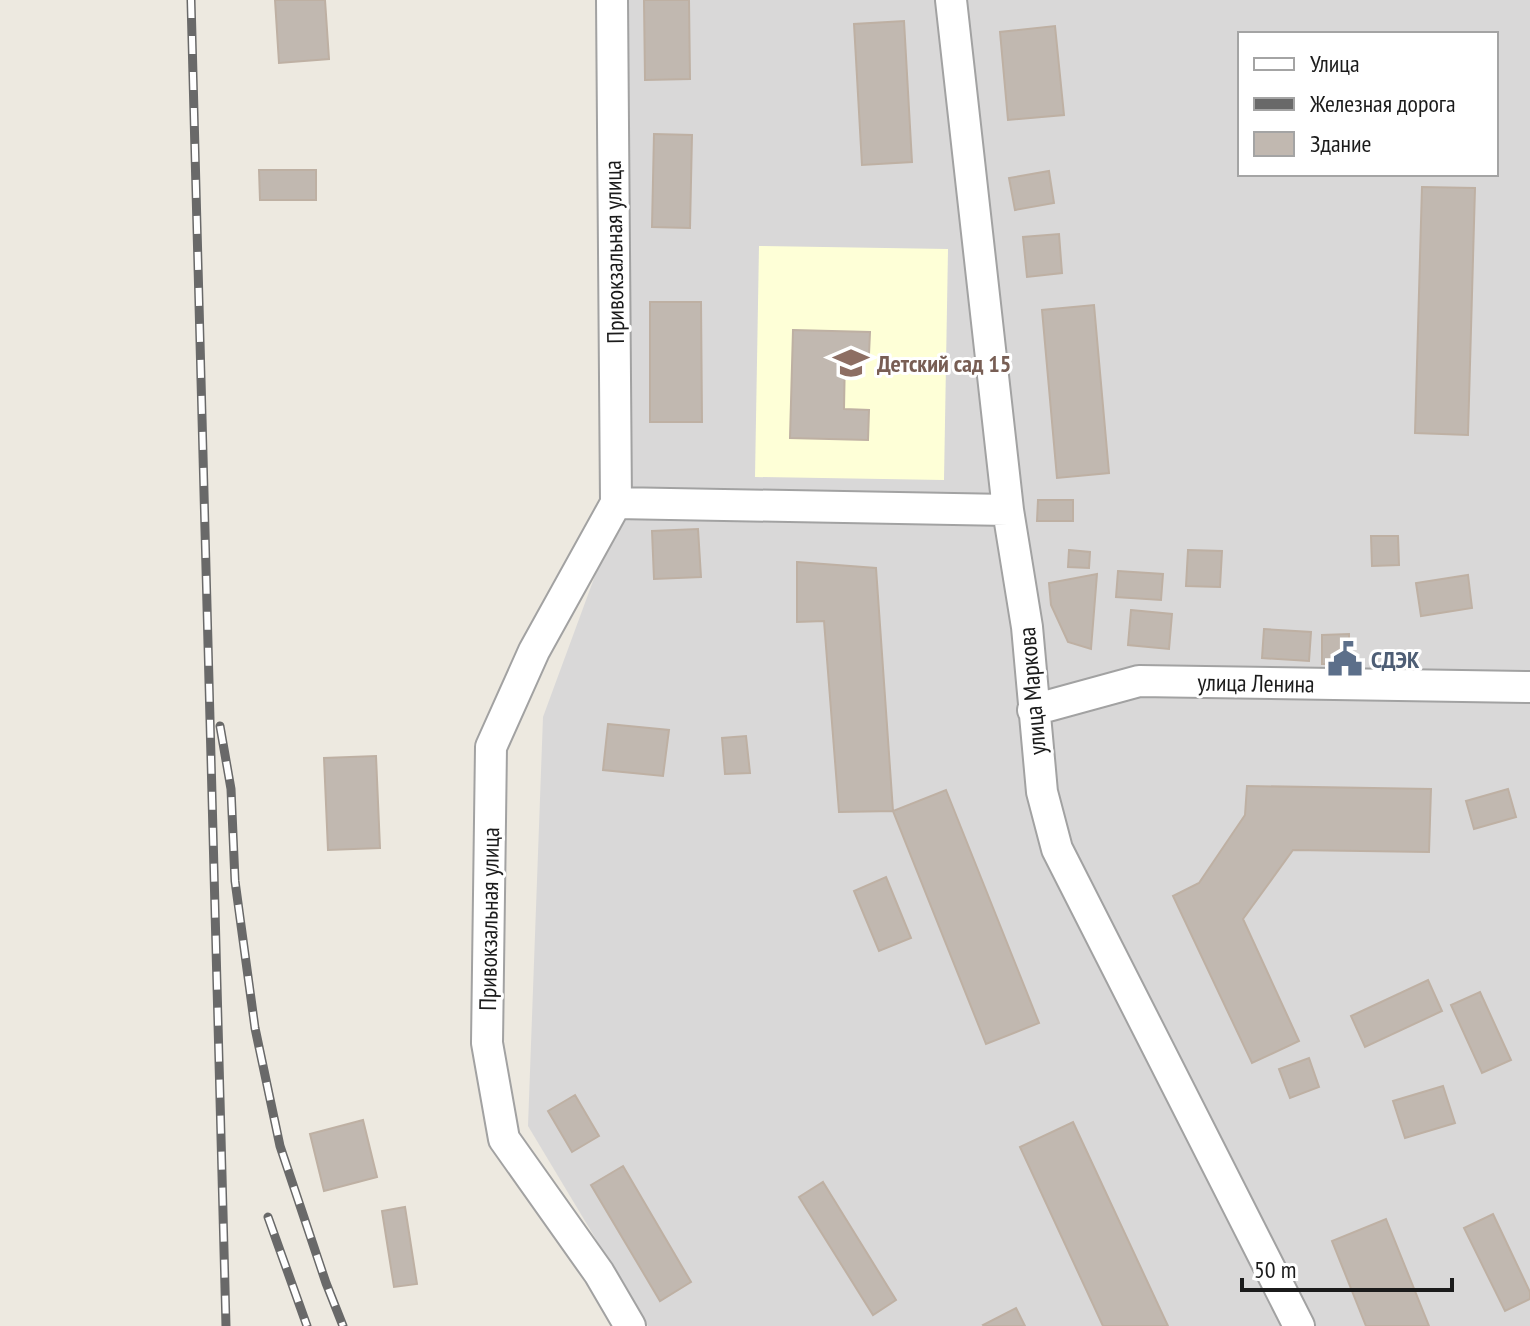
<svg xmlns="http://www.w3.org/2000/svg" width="1530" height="1326" font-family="'PT Sans Narrow',sans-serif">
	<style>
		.residential { fill: #d9d8d8; fill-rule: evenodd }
		.education { fill: #feffd7 }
		.building { fill: #c1b8b0; stroke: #beb0a3; stroke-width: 2 }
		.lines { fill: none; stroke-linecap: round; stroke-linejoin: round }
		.street-casing { stroke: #a2a2a2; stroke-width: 34 }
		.street { stroke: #fff; stroke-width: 30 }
		.rail-casing { stroke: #696969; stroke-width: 9 }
		.rail { stroke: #fff; stroke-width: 6; stroke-dasharray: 18; stroke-linecap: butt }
		.labels { text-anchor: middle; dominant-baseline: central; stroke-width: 6; stroke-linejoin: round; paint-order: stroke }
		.street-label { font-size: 24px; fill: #1b1b1b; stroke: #fff }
		.education-label { font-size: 24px; font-weight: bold; fill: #785e54; stroke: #fff; text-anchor: start }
		.service-label { font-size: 24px; font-weight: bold; fill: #4e5e75; stroke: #fff; text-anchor: start }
	</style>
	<rect width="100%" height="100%" fill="#ede9e0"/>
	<path class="residential" d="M619 0H1530V1326H648L528 1126 543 717 628 486ZM1240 34H1496V174H1240Z"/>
	<path class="education" d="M759 246 948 249 944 480 755 477Z"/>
	<path class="building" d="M275 0H325L329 59 279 63Z
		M644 0H689L690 79 645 80Z
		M904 21 912 162 862 165 854 24Z
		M1055 26 1064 115 1008 120 1000 32Z
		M654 134 692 135 690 228 652 227Z
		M259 170H316V200H260Z
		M1049 171 1054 203 1015 210 1009 178Z
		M1422 187 1475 188 1468 435 1415 433Z
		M1059 234 1062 273 1027 277 1023 237Z
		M650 302H701L702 422H650Z
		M1094 305 1109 473 1057 478 1042 310Z
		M793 330 870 332 869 354H845L844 409 869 410 868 440 790 438Z
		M1038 500H1073V521H1037Z
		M698 529 701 577 654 579 652 531Z
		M1371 536H1398L1399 565 1372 566Z
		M1069 550 1090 552 1089 568 1068 567Z
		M1188 550 1222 551 1220 587 1186 586Z
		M797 562 876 568 893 811 839 812 824 621 797 622Z
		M1118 571 1163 574 1161 600 1116 597Z
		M1097 574 1091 649 1068 642 1051 605 1049 583Z
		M1468 575 1472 608 1421 616 1416 583Z
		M1131 610 1172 614 1169 649 1128 645Z
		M1264 629 1311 632 1309 661 1262 658Z
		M1349 634V664H1322V635Z
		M608 724 669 730 663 776 603 770Z
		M746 736 750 773 725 774 722 738Z
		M376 756 380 848 328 850 324 758Z
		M1247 786 1431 789 1429 852 1293 850 1243 919 1299 1041 1252 1063 1173 896 1199 883 1245 815Z
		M1508 789 1516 817 1474 829 1466 801Z
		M946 790 1039 1023 986 1044 893 811Z
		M886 877 911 938 879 951 854 891Z
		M1428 980 1442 1011 1365 1047 1351 1016Z
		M1480 992 1511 1060 1482 1073 1451 1005Z
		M1309 1058 1319 1087 1290 1098 1279 1069Z
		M1443 1086 1455 1123 1405 1138 1393 1101Z
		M575 1095 599 1136 572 1152 548 1111Z
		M363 1120 377 1177 324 1191 310 1134Z
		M1073 1122 1168 1326H1103L1020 1147Z
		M623 1166 691 1282 660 1301 591 1185Z
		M823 1182 896 1300 873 1315 799 1197Z
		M405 1207 417 1284 394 1287 382 1211Z
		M1493 1214 1530 1292V1299L1505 1311 1464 1228Z
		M1386 1219 1429 1326H1366L1332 1241Z
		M1016 1308 1025 1326H984L983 1325Z"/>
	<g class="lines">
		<g class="street-casing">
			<path id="street" d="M612 0 616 503 1008 510
				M951 0 1008 510 1027 627 1042 792 1057 849 1299 1326
				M616 503 534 651 491 747 487 1043 504 1139 599 1273 630 1326
				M1033 710 1139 681 1530 687"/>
		</g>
		<use href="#street" class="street"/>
		<g class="rail-casing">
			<path id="rail" d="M191 0 226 1326
				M220 726 231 789 235 881 255 1028 280 1146 326 1283 343 1326
				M268 1217 307 1326"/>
		</g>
		<use href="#rail" class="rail"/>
	</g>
	<defs>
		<g id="school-bare" transform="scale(2.76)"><path d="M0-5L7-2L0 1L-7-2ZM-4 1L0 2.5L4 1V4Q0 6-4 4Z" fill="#8d6e63" stroke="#fff" stroke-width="2.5" paint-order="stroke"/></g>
		<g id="civic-bare" transform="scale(2.76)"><path d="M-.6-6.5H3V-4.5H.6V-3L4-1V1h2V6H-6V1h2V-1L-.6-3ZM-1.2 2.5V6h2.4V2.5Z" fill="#5c6f8a" stroke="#fff" stroke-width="2.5" paint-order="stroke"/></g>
	</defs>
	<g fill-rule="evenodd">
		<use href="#school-bare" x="851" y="363"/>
		<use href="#civic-bare" x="1345" y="659"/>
	</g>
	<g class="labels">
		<g class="street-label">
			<text transform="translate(614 252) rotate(-91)">Привокзальная улица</text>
			<text transform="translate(1256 683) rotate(1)">улица Ленина</text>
			<text transform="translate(1032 691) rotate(-95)">улица Маркова</text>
			<text transform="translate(489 919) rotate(-89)">Привокзальная улица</text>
		</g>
		<g class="education-label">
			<text x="877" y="363">Детский сад 15</text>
		</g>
		<g class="service-label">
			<text x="1371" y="659">СДЭК</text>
		</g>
	</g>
	<rect x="1238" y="32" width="260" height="144" fill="#ffffff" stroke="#a4a4a4" stroke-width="2"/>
	<rect x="1254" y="58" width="40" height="12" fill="#ffffff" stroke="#a4a4a4" stroke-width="2"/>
	<text x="1310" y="72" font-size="24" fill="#1b1b1b">Улица</text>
	<rect x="1254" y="98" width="40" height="12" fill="#696969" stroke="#a4a4a4" stroke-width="2"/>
	<text x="1310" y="112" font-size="24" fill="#1b1b1b">Железная дорога</text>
	<rect x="1254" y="132" width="40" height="24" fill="#c1b8b0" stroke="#a4a4a4" stroke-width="2"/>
	<text x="1310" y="152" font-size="24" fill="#1b1b1b">Здание</text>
	<path d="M1242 1278v12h210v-12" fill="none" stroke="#1b1b1b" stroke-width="4"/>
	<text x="1254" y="1278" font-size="24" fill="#1b1b1b" stroke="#ffffff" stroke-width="6" paint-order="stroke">50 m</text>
</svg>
